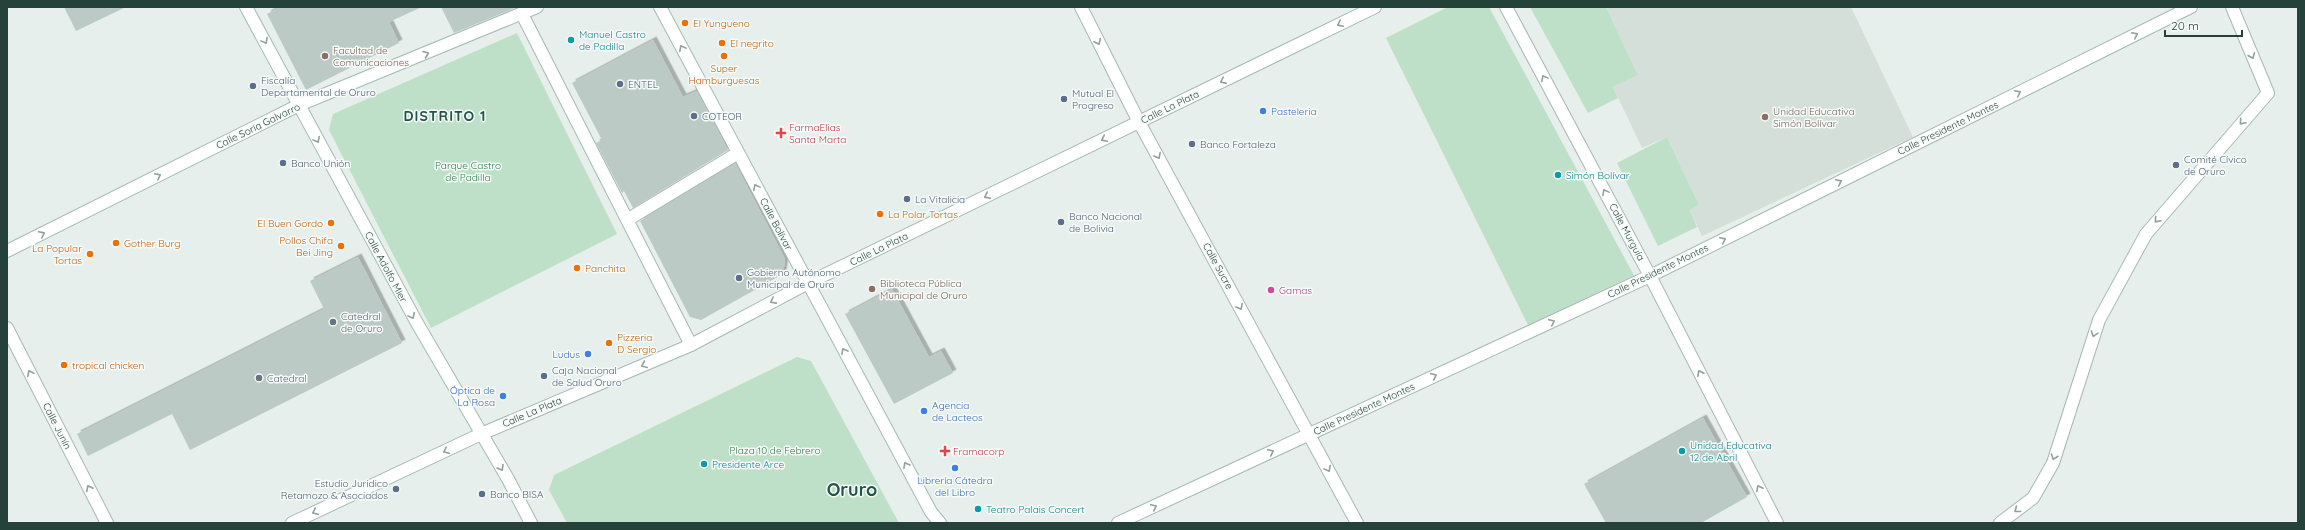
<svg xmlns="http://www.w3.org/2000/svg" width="2305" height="530" font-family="Quicksand,sans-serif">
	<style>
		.built { fill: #d4dfda }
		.green { fill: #bfe0c8 }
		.building { fill: #bbcac4; filter: url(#shadow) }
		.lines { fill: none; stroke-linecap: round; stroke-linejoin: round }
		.pedestrian-casing { stroke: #a8b8b2; stroke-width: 14 }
		.minor-casing { stroke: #a8b8b2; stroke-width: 14 }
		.secondary-casing { stroke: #a4bbb3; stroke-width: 14 }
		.pedestrian { stroke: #fff; stroke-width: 12 }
		.minor { stroke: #fff; stroke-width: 12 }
		.secondary { stroke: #fff; stroke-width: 12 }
		.oneway { stroke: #92a09c }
		.food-dot { fill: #e8710a; stroke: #f7fbf9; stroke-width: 1.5 }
		.culture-dot { fill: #0f9aa8; stroke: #f7fbf9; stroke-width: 1.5 }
		.education-dot { fill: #8d6e63; stroke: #f7fbf9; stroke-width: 1.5 }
		.service-dot { fill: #5c6f8a; stroke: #f7fbf9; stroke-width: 1.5 }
		.shop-dot { fill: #3f7fe0; stroke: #f7fbf9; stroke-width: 1.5 }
		.health-dot { fill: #e0444e; stroke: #f7fbf9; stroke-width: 1.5 }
		.hotel-dot { fill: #d1479c; stroke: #f7fbf9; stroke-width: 1.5 }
		.worship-dot { fill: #6b7280; stroke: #f7fbf9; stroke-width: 1.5 }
		.labels { text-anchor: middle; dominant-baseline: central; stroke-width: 3; stroke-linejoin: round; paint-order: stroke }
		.food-label { font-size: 10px; fill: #c56008; stroke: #f7fbf9; text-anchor: start }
		.culture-label { font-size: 10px; fill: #0d838f; stroke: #f7fbf9; text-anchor: start }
		.education-label { font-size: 10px; fill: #785e54; stroke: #f7fbf9; text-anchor: start }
		.service-label { font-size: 10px; fill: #4e5e75; stroke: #f7fbf9; text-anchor: start }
		.street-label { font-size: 10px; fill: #24423a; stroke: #f7fbf9 }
		.shop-label { font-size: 10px; fill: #366cbe; stroke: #f7fbf9; text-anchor: start }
		.health-label { font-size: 10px; fill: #be3a42; stroke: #f7fbf9; text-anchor: start }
		.park-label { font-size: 10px; fill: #2d7a4b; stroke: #f7fbf9 }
		.hotel-label { font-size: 10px; fill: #b23c85; stroke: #f7fbf9; text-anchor: start }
		.worship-label { font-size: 10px; fill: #5b616d; stroke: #f7fbf9; text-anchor: start }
		.district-label { font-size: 14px; font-weight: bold; letter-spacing: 1px; fill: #1f5548; stroke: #f7fbf9 }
		.town-label { font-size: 18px; font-weight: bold; fill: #1f5548; stroke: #f7fbf9 }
	</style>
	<defs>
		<filter id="shadow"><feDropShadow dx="3.5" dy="-3.5" stdDeviation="0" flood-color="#0004"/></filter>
	</defs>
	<rect width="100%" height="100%" fill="#e6efeb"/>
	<path class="built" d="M1606 7H1851L1913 137 1702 236 1690 210 1699 205 1667 137 1642 148 1613 87 1638 75Z"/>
	<path class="green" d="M1448 7H1489L1637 281 1530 329 1386 38Z
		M1530 7H1606L1638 75 1613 87 1618 98 1588 113Z
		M517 33 617 234 431 328 329 130 333 114Z
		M1667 137 1699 205 1690 210 1697 227 1658 246 1617 163Z
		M797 357 811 361 899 523H567L549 490 554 475Z"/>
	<path class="building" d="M64 7H126L76 31Z
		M280 7H422L389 22 399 43 306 90 267 14Z
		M441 7H517L454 33Z
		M653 40 683 97 697 91 728 150 633 208 624 191 622 193 596 143 602 140 572 83Z
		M735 163 785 259 783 274 701 320 690 317 640 221Z
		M358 257 402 343 190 450 172 414 88 456 77 434 324 309 310 281Z
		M892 289 929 357 941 351 953 373 894 404 845 314Z
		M1703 418 1747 497 1701 523H1606L1584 484Z"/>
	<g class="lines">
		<g class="pedestrian-casing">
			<path id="pedestrian" d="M522 14 691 345
				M627 220 738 153"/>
		</g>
		<g class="minor-casing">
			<path id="minor" d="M1081 7 1139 122 1357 523
				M1506 7 1650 276 1777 523
				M7 328 107 523
				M292 523 481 434 691 345 808 283 1375 7
				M1118 523 1650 276 2191 7
				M2000 523 2033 498 2053 463 2099 320 2146 234 2268 93 2232 7"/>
		</g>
		<g class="secondary-casing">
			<path id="secondary" d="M246 7 417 323 508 479 531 523
				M660 7 931 512 940 523
				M7 251 299 105 537 7"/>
		</g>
		<use href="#pedestrian" class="pedestrian"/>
		<use href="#minor" class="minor"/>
		<use href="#secondary" class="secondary"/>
	</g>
	<defs><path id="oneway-chevron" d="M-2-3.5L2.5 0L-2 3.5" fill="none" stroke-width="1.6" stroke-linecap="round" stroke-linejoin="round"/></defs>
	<g class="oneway">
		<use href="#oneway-chevron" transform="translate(1340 24) rotate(154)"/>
		<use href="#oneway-chevron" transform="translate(2135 35) rotate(-26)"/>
		<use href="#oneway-chevron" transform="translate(265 41) rotate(62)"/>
		<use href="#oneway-chevron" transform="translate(1098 42) rotate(63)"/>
		<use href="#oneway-chevron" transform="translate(682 48) rotate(-118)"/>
		<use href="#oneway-chevron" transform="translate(426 54) rotate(-22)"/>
		<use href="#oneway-chevron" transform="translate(2252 56) rotate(67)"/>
		<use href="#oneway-chevron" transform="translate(1544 78) rotate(-118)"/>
		<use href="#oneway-chevron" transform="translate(1223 81) rotate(154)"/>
		<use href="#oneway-chevron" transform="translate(2018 93) rotate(-26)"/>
		<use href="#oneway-chevron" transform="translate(2242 122) rotate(131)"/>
		<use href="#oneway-chevron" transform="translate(1104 139) rotate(154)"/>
		<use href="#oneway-chevron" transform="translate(317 140) rotate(62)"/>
		<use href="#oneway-chevron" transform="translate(1158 156) rotate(61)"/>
		<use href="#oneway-chevron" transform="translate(158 176) rotate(-27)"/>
		<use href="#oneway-chevron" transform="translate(1839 182) rotate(-26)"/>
		<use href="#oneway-chevron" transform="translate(756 187) rotate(-118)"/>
		<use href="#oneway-chevron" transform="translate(1605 192) rotate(-118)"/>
		<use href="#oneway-chevron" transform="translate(987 196) rotate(154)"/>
		<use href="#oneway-chevron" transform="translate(2157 220) rotate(131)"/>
		<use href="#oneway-chevron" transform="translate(42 234) rotate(-27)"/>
		<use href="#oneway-chevron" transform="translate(1723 240) rotate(-26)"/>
		<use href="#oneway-chevron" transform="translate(773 301) rotate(152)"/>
		<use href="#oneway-chevron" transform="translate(1240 307) rotate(61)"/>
		<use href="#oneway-chevron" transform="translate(412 316) rotate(62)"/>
		<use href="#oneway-chevron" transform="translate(1552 322) rotate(-25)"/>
		<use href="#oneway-chevron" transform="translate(2094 334) rotate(108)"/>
		<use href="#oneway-chevron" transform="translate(844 351) rotate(-119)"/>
		<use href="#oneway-chevron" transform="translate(644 365) rotate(157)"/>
		<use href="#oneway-chevron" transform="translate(30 373) rotate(-117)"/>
		<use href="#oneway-chevron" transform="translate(1700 373) rotate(-117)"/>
		<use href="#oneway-chevron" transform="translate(1434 376) rotate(-25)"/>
		<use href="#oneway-chevron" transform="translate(446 451) rotate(155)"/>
		<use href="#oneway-chevron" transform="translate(1271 452) rotate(-25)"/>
		<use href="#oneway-chevron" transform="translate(2054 457) rotate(109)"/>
		<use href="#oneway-chevron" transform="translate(906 465) rotate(-119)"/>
		<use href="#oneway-chevron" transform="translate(501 468) rotate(59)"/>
		<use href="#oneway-chevron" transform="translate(1328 469) rotate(62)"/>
		<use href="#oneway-chevron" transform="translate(89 488) rotate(-117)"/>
		<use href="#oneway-chevron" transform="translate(1759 488) rotate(-117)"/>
		<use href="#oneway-chevron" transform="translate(1154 507) rotate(-25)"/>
		<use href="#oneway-chevron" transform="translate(2017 510) rotate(142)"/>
		<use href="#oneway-chevron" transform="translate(315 512) rotate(155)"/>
	</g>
	<g class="food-dot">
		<circle cx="685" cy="23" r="4"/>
		<circle cx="722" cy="43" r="4"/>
		<circle cx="724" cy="56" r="4"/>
		<circle cx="880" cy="214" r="4"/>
		<circle cx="331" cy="223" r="4"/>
		<circle cx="116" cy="243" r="4"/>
		<circle cx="341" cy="246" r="4"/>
		<circle cx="90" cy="254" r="4"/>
		<circle cx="577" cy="268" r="4"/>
		<circle cx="609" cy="343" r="4"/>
		<circle cx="64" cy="365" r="4"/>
	</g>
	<g class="culture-dot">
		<circle cx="571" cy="40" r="4"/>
		<circle cx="1558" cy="175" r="4"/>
		<circle cx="1682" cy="451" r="4"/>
		<circle cx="704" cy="464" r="4"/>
		<circle cx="978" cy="509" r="4"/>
	</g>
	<g class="education-dot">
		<circle cx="325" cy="56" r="4"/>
		<circle cx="1765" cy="117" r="4"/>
		<circle cx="872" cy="289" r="4"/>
	</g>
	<g class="service-dot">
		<circle cx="620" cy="84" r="4"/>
		<circle cx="253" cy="86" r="4"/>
		<circle cx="1064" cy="99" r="4"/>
		<circle cx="694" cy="116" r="4"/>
		<circle cx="1192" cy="144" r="4"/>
		<circle cx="283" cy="163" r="4"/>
		<circle cx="2176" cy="165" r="4"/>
		<circle cx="907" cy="199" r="4"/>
		<circle cx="1061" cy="222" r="4"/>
		<circle cx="739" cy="278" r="4"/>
		<circle cx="544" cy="376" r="4"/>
		<circle cx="396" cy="489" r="4"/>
		<circle cx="482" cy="494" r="4"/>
	</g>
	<g class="shop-dot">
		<circle cx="1263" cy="111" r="4"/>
		<circle cx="588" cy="354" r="4"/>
		<circle cx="503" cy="396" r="4"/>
		<circle cx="924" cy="411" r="4"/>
		<circle cx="955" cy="468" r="4"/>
	</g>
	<g class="health-dot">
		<path d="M779 127h4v4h4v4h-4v4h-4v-4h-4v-4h4z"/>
		<path d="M943 445h4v4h4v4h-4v4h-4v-4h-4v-4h4z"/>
	</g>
	<circle class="hotel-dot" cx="1271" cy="290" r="4"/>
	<g class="worship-dot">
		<circle cx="333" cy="322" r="4"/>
		<circle cx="259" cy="378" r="4"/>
	</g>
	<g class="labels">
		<g class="food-label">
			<text x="693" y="23">El Yungueno</text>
			<text x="730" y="43">El negrito</text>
			<text x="724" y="68" text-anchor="middle">Super<tspan x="724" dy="12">Hamburguesas</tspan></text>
			<text x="888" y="214">La Polar Tortas</text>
			<text x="323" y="223" text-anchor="end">El Buen Gordo</text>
			<text x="333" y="240" text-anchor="end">Pollos Chifa<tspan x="333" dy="12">Bei Jing</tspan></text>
			<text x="124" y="243">Gother Burg</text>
			<text x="82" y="248" text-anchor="end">La Popular<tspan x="82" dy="12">Tortas</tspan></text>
			<text x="585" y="268">Panchita</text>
			<text x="617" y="337">Pizzeria<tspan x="617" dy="12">D Sergio</tspan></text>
			<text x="72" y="365">tropical chicken</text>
		</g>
		<g class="culture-label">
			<text x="579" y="34">Manuel Castro<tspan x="579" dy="12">de Padilla</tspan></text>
			<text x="1566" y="175">Simón Bolívar</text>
			<text x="1690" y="445">Unidad Educativa<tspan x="1690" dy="12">12 de Abril</tspan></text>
			<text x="712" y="464">Presidente Arce</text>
			<text x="986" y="509">Teatro Palais Concert</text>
		</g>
		<g class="education-label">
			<text x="333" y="50">Facultad de<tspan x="333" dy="12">Comunicaciones</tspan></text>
			<text x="1773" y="111">Unidad Educativa<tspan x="1773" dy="12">Simón Bolívar</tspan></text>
			<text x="880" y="283">Biblioteca Pública<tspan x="880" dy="12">Municipal de Oruro</tspan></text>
		</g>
		<g class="service-label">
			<text x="261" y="80">Fiscalía<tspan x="261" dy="12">Departamental de Oruro</tspan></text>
			<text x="628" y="84">ENTEL</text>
			<text x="1072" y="93">Mutual El<tspan x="1072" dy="12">Progreso</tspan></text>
			<text x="702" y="116">COTEOR</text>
			<text x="1200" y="144">Banco Fortaleza</text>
			<text x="2184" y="159">Comité Cívico<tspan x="2184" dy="12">de Oruro</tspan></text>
			<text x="291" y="163">Banco Unión</text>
			<text x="915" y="199">La Vitalicia</text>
			<text x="1069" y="216">Banco Nacional<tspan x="1069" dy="12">de Bolivia</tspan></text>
			<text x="747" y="272">Gobierno Autónomo<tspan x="747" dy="12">Municipal de Oruro</tspan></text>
			<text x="552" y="370">Caja Nacional<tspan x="552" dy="12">de Salud Oruro</tspan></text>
			<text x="388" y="483" text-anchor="end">Estudio Juridico<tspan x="388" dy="12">Retamozo &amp; Asociados</tspan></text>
			<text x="490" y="494">Banco BISA</text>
		</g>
		<g class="street-label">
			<text transform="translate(1170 107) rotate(-26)">Calle La Plata</text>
			<text transform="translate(258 126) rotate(-26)">Calle Soria Galvarro</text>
			<text transform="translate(1948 128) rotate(-26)">Calle Presidente Montes</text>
			<text transform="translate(776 224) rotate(62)">Calle Bolívar</text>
			<text transform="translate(1627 232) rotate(62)">Calle Murguía</text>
			<text transform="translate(879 249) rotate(-26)">Calle La Plata</text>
			<text transform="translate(1218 266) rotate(61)">Calle Sucre</text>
			<text transform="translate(386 267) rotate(62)">Calle Adolfo Mier</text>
			<text transform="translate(1658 271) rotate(-26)">Calle Presidente Montes</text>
			<text transform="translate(1364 409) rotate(-25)">Calle Presidente Montes</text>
			<text transform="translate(532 412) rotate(-23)">Calle La Plata</text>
			<text transform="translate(57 426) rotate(63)">Calle Junín</text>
		</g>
		<g class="shop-label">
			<text x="1271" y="111">Pasteleria</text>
			<text x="580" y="354" text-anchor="end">Ludus</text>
			<text x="495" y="390" text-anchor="end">Óptica de<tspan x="495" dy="12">La Rosa</tspan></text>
			<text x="932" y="405">Agencia<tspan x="932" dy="12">de Lacteos</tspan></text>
			<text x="955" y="480" text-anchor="middle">Librería Cátedra<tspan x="955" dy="12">del Libro</tspan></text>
		</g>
		<g class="health-label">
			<text x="789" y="127">FarmaElias<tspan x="789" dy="12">Santa Marta</tspan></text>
			<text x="953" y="451">Framacorp</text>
		</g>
		<g class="park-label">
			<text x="468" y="165">Parque Castro<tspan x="468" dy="12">de Padilla</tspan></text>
			<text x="775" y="450">Plaza 10 de Febrero</text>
		</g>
		<g class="hotel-label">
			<text x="1279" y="290">Gamas</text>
		</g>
		<g class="worship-label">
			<text x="341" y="316">Catedral<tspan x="341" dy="12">de Oruro</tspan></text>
			<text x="267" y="378">Catedral</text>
		</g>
		<g class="district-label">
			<text x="445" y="116">DISTRITO 1</text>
		</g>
		<g class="town-label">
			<text x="852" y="489">Oruro</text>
		</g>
	</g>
	<rect width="2305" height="530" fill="none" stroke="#24423a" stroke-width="16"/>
	<path d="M2165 30v6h77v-6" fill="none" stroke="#24423a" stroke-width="2"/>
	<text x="2171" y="30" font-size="12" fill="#24423a" stroke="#f7fbf9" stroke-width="3" paint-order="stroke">20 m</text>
</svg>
